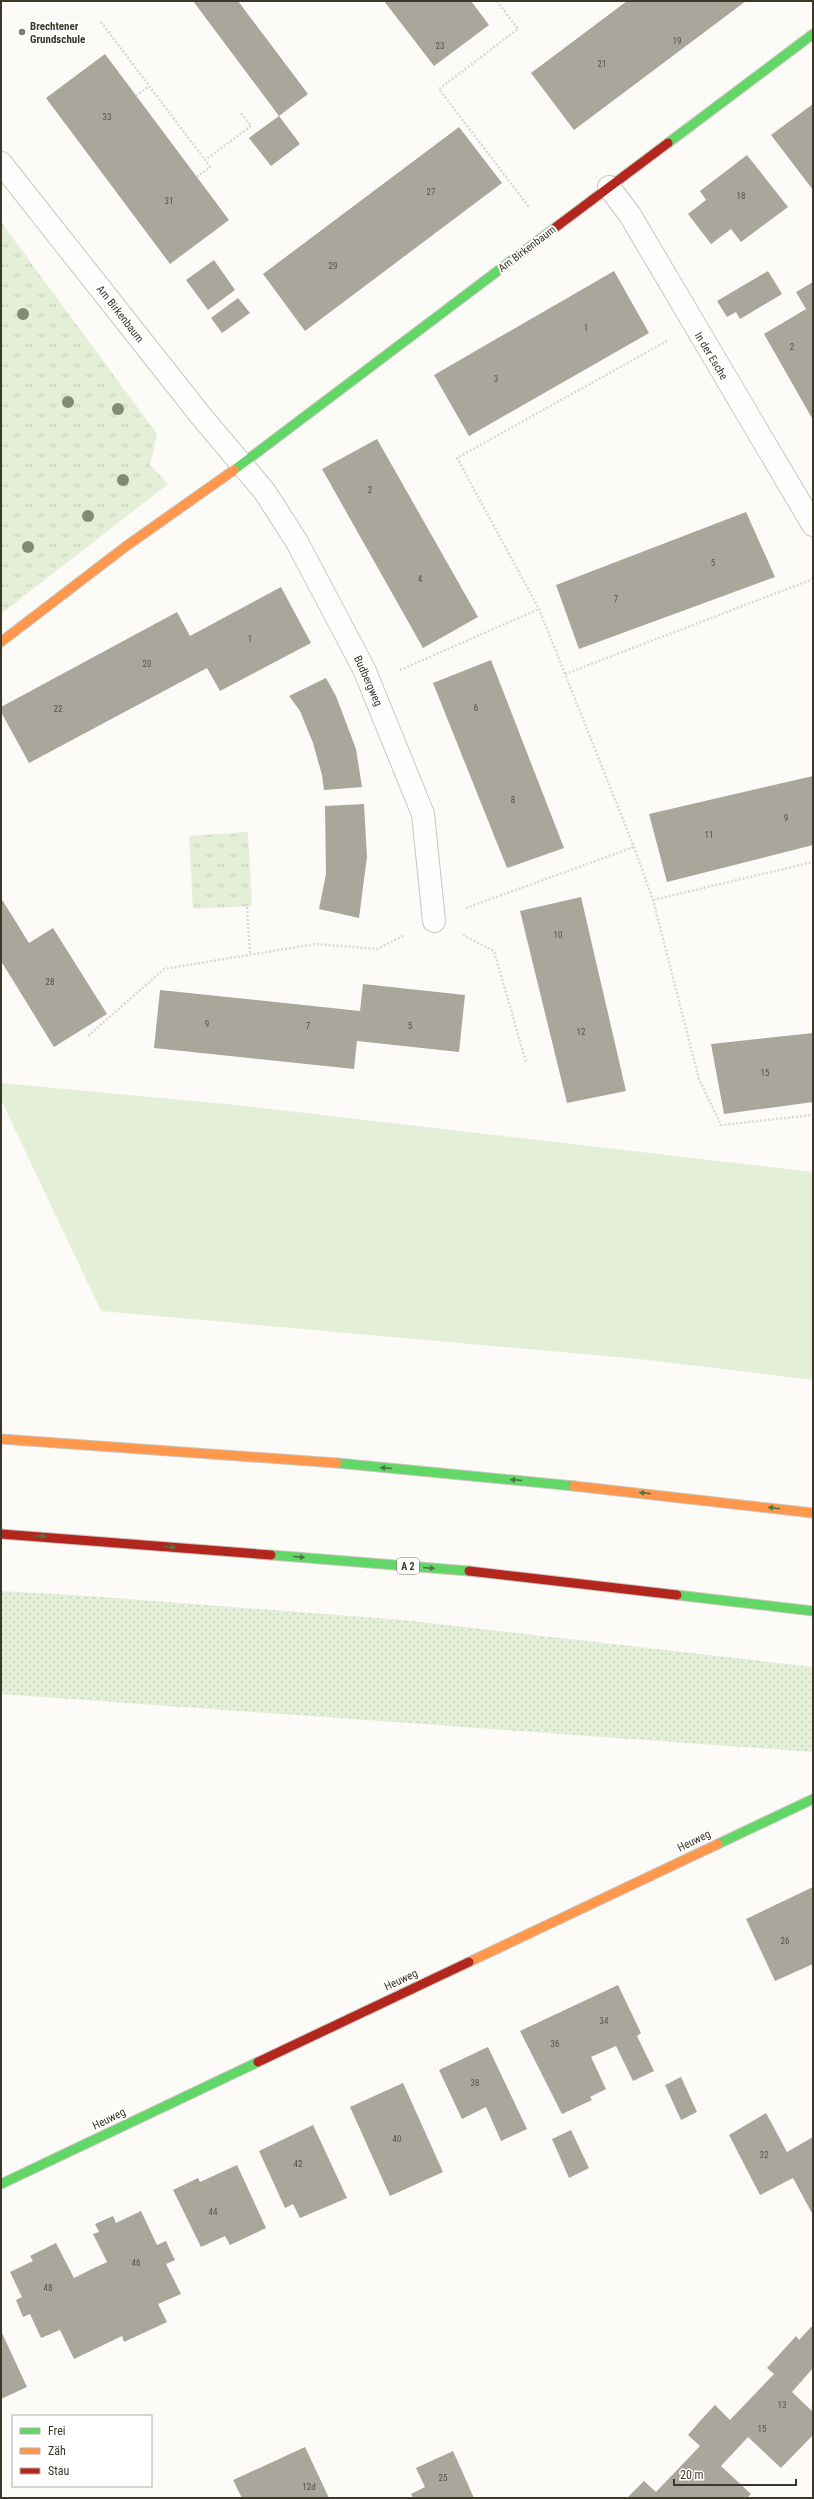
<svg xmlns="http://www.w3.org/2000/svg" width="814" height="2499" font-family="'Roboto Condensed',sans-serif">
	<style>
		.grass { fill: url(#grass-dots) }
		.park { fill: url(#park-tufts) }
		.garden { fill: #e5efd7 }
		.building { fill: #a9a69c }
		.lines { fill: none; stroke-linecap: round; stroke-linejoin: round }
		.street-casing { stroke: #c9c7be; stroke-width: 24 }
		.fast-casing { stroke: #c9c7be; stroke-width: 11 }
		.slow-casing { stroke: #c9c7be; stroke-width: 11 }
		.jam-casing { stroke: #c9c7be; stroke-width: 11 }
		.path { stroke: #dbd9d6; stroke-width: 2.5; stroke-dasharray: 2 2; stroke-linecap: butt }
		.street { stroke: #fffefe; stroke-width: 22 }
		.fast { stroke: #63d668; stroke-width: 9 }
		.slow { stroke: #ff974d; stroke-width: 9 }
		.jam { stroke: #b3261e; stroke-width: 9 }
		.tree { fill: #828b6f }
		.oneway { fill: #4b7742 }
		.poi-dot { fill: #7f7c71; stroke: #fff; stroke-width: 1.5 }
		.labels { text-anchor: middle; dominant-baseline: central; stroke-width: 4; stroke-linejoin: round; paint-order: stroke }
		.number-label { font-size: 9px; fill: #565346 }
		.shield { fill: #fff; stroke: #767369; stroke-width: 1 }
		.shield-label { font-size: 10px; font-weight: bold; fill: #3b3729 }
		.poi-label { font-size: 11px; font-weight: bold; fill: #3b3729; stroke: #fff; text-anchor: start }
		.street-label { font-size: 11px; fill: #3b3729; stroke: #fff }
	</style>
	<defs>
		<pattern id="grass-dots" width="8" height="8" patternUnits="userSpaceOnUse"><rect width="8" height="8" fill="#e5efd7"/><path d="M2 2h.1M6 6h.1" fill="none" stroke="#c5ceb9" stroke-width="1.8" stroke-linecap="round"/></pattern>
		<pattern id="park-tufts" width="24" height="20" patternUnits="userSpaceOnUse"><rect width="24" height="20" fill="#e5efd7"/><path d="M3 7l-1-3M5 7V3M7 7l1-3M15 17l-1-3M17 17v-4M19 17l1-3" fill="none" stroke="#c5ceb9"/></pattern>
	</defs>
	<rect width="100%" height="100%" fill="#fcfbf7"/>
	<path class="grass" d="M1 1591 90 1596 404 1620 813 1667V1752L1 1694Z"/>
	<path class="park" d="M1 222 157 434 150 465 168 484 1 614Z
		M248 832 252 906 193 909 189 836Z"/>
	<path class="garden" d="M1 1083 236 1105 813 1172V1380L639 1359 101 1311 1 1100Z"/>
	<path class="building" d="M193 1H238L308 94 279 116Z
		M384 1H471L489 25 434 66Z
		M627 1H746L574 130 531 73Z
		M105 54 229 220 170 264 46 98Z
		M813 104V190L771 135Z
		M279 116 300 144 271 166 249 138Z
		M459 127 502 183 305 331 263 274Z
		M747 155 788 207 741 242 731 229 711 244 688 214 706 200 700 191Z
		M214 260 235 290 208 310 186 280Z
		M614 271 649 333 469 436 434 375Z
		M768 271 782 294 740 319 736 312 727 317 717 301Z
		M813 282V420L764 334 806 309 796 292Z
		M238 298 250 313 222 333 211 318Z
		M377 439 478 617 423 648 322 469Z
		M746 512 775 577 579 649 556 585Z
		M281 587 311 643 220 691 207 668 29 763 1 712V707L177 612 190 636Z
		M491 660 564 848 507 868 433 683Z
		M326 678 336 696 356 749 362 787 324 790 322 775 313 743 300 711 289 696Z
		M813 776V845L667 882 649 814Z
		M364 804 367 857 359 918 319 909 326 874 325 806Z
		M581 897 626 1091 567 1103 520 911Z
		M1 898 29 943 53 928 107 1014 54 1047 1 961Z
		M363 984 465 995 459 1052 357 1041 354 1069 154 1048 160 990 360 1011Z
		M813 1033V1102L724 1114 711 1044Z
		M813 1887V1964L775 1981 746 1919Z
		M618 1985 641 2033 637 2036 654 2071 633 2081 616 2046 591 2057 606 2089 590 2097 592 2100 562 2114 520 2031Z
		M488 2047 527 2129 501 2141 486 2107 462 2119 439 2070Z
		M681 2077 697 2112 681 2120 665 2085Z
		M403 2083 443 2172 390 2196 350 2107Z
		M766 2113 787 2152 813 2137V2215L793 2178 760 2195 729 2135Z
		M313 2125 347 2198 300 2218 293 2204 285 2208 259 2151Z
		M571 2130 589 2168 569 2178 552 2139Z
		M237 2165 266 2228 230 2245 225 2236 201 2247 173 2190 198 2178 200 2182Z
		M141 2211 157 2245 166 2241 170 2250 175 2260 166 2264 181 2294 158 2304 167 2322 124 2342 122 2336 74 2359 60 2330 41 2338 30 2314 23 2317 16 2300 22 2297 10 2272 33 2261 30 2256 56 2243 74 2278 90 2270 107 2262 93 2234 99 2232 95 2224 113 2216 116 2223Z
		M813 2325V2368L792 2392 813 2412V2435L781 2468 748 2437 721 2466 751 2494 747 2498 628 2497 644 2481 656 2492 700 2446 688 2435 700 2421 715 2405 730 2420 774 2374 767 2368 796 2336 799 2340Z
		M1 2331 27 2387 1 2399Z
		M305 2447 329 2498H242L233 2480Z
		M453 2451 474 2498H413L411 2494 425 2487 416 2468Z"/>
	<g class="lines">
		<g class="street-casing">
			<path id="street" d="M1 163 201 416 265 492 297 542 364 669 423 814 434 921
				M609 187 630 215 813 525"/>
		</g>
		<g class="fast-casing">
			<path id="fast" d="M668 143 813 34
				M234 470 556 227
				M337 1463 574 1486
				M271 1555 469 1571
				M677 1595 813 1611
				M718 1844 813 1799
				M1 2184 258 2062"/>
		</g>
		<g class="slow-casing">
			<path id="slow" d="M1 642 125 547 234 470
				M1 1439 337 1463
				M574 1486 813 1513
				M469 1962 718 1844"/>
		</g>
		<g class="jam-casing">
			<path id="jam" d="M556 227 668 143
				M1 1534 271 1555
				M469 1571 677 1595
				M258 2062 469 1962"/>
		</g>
		<path class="path" d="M497 1 518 29 439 89 529 207
			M101 22 205 160 251 126 241 113
			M136 96 149 86
			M197 177 210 167 205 160
			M667 341 457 458 539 609 634 847 653 900 699 1079 721 1125 813 1115
			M400 670 539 609
			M565 674 813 579
			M653 900 813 862
			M247 907 250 955
			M466 908 634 847
			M463 935 494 951 526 1062
			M88 1036 164 969 315 944 377 949 405 935"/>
		<use href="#street" class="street"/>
		<use href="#fast" class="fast"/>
		<use href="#slow" class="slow"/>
		<use href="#jam" class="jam"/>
	</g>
	<g class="tree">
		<circle cx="23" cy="314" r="6"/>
		<circle cx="68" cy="402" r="6"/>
		<circle cx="118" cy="409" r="6"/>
		<circle cx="123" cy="480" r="6"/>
		<circle cx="88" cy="516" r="6"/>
		<circle cx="28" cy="547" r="6"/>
	</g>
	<defs><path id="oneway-solid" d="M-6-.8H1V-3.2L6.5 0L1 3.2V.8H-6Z"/></defs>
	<g class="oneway">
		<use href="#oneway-solid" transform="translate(386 1468) rotate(-175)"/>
		<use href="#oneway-solid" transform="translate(516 1480) rotate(-175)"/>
		<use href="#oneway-solid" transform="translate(645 1493) rotate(-173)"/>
		<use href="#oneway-solid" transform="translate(774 1508) rotate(-173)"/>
		<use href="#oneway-solid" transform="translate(40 1536) rotate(3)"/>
		<use href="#oneway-solid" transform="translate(170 1547) rotate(5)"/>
		<use href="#oneway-solid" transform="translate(299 1557) rotate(5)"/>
		<use href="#oneway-solid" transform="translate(429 1568) rotate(5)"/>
	</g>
	<circle class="poi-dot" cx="22" cy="32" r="4"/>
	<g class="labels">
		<g class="number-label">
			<text x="677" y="41">19</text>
			<text x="440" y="46">23</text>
			<text x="602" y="64">21</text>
			<text x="107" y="117">33</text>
			<text x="431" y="192">27</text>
			<text x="741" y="196">18</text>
			<text x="169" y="201">31</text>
			<text x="333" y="266">29</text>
			<text x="586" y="328">1</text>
			<text x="792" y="347">2</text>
			<text x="496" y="379">3</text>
			<text x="370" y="490">2</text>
			<text x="713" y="563">5</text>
			<text x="420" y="579">4</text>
			<text x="616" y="599">7</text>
			<text x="250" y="639">1</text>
			<text x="147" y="664">20</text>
			<text x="476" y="708">6</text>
			<text x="58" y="709">22</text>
			<text x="513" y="800">8</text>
			<text x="786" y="818">9</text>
			<text x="709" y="835">11</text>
			<text x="558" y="935">10</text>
			<text x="50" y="982">28</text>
			<text x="207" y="1024">9</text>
			<text x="308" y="1026">7</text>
			<text x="410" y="1026">5</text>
			<text x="581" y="1032">12</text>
			<text x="765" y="1073">15</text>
			<text x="785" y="1941">26</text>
			<text x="604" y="2021">34</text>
			<text x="555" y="2044">36</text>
			<text x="475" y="2083">38</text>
			<text x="397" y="2139">40</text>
			<text x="764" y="2155">32</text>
			<text x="298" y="2164">42</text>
			<text x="213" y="2212">44</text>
			<text x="136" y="2263">46</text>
			<text x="48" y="2288">48</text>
			<text x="782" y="2405">13</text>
			<text x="762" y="2429">15</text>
			<text x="443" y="2478">25</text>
			<text x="309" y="2487">12d</text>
		</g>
		<rect class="shield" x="397" y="1558" width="22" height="16" rx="3"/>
		<g class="shield-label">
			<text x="408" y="1566">A 2</text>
		</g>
		<g class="poi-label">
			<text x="30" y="26">Brechtener<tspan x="30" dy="13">Grundschule</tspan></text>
		</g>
		<g class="street-label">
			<text transform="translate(527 249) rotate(-37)">Am Birkenbaum</text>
			<text transform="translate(120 314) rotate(52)">Am Birkenbaum</text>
			<text transform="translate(711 356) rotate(59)">In der Esche</text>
			<text transform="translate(368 681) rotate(66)">Budbergweg</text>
			<text transform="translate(694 1841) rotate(-26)">Heuweg</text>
			<text transform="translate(401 1980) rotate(-25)">Heuweg</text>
			<text transform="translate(109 2119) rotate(-26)">Heuweg</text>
		</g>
	</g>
	<rect width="814" height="2499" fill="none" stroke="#3b3729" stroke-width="4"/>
	<rect x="12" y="2415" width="140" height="72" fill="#ffffff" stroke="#b1afa9"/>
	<rect x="20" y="2428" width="20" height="6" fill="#63d668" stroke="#b1afa9"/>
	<text x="48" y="2435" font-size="12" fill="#3b3729">Frei</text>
	<rect x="20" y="2448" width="20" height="6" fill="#ff974d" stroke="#b1afa9"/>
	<text x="48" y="2455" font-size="12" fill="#3b3729">Zäh</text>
	<rect x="20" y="2468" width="20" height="6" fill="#b3261e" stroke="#b1afa9"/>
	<text x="48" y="2475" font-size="12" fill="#3b3729">Stau</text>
	<path d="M674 2479v6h122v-6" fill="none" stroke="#3b3729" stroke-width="2"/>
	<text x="680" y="2479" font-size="12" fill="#3b3729" stroke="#ffffff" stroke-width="3" paint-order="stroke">20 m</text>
</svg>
